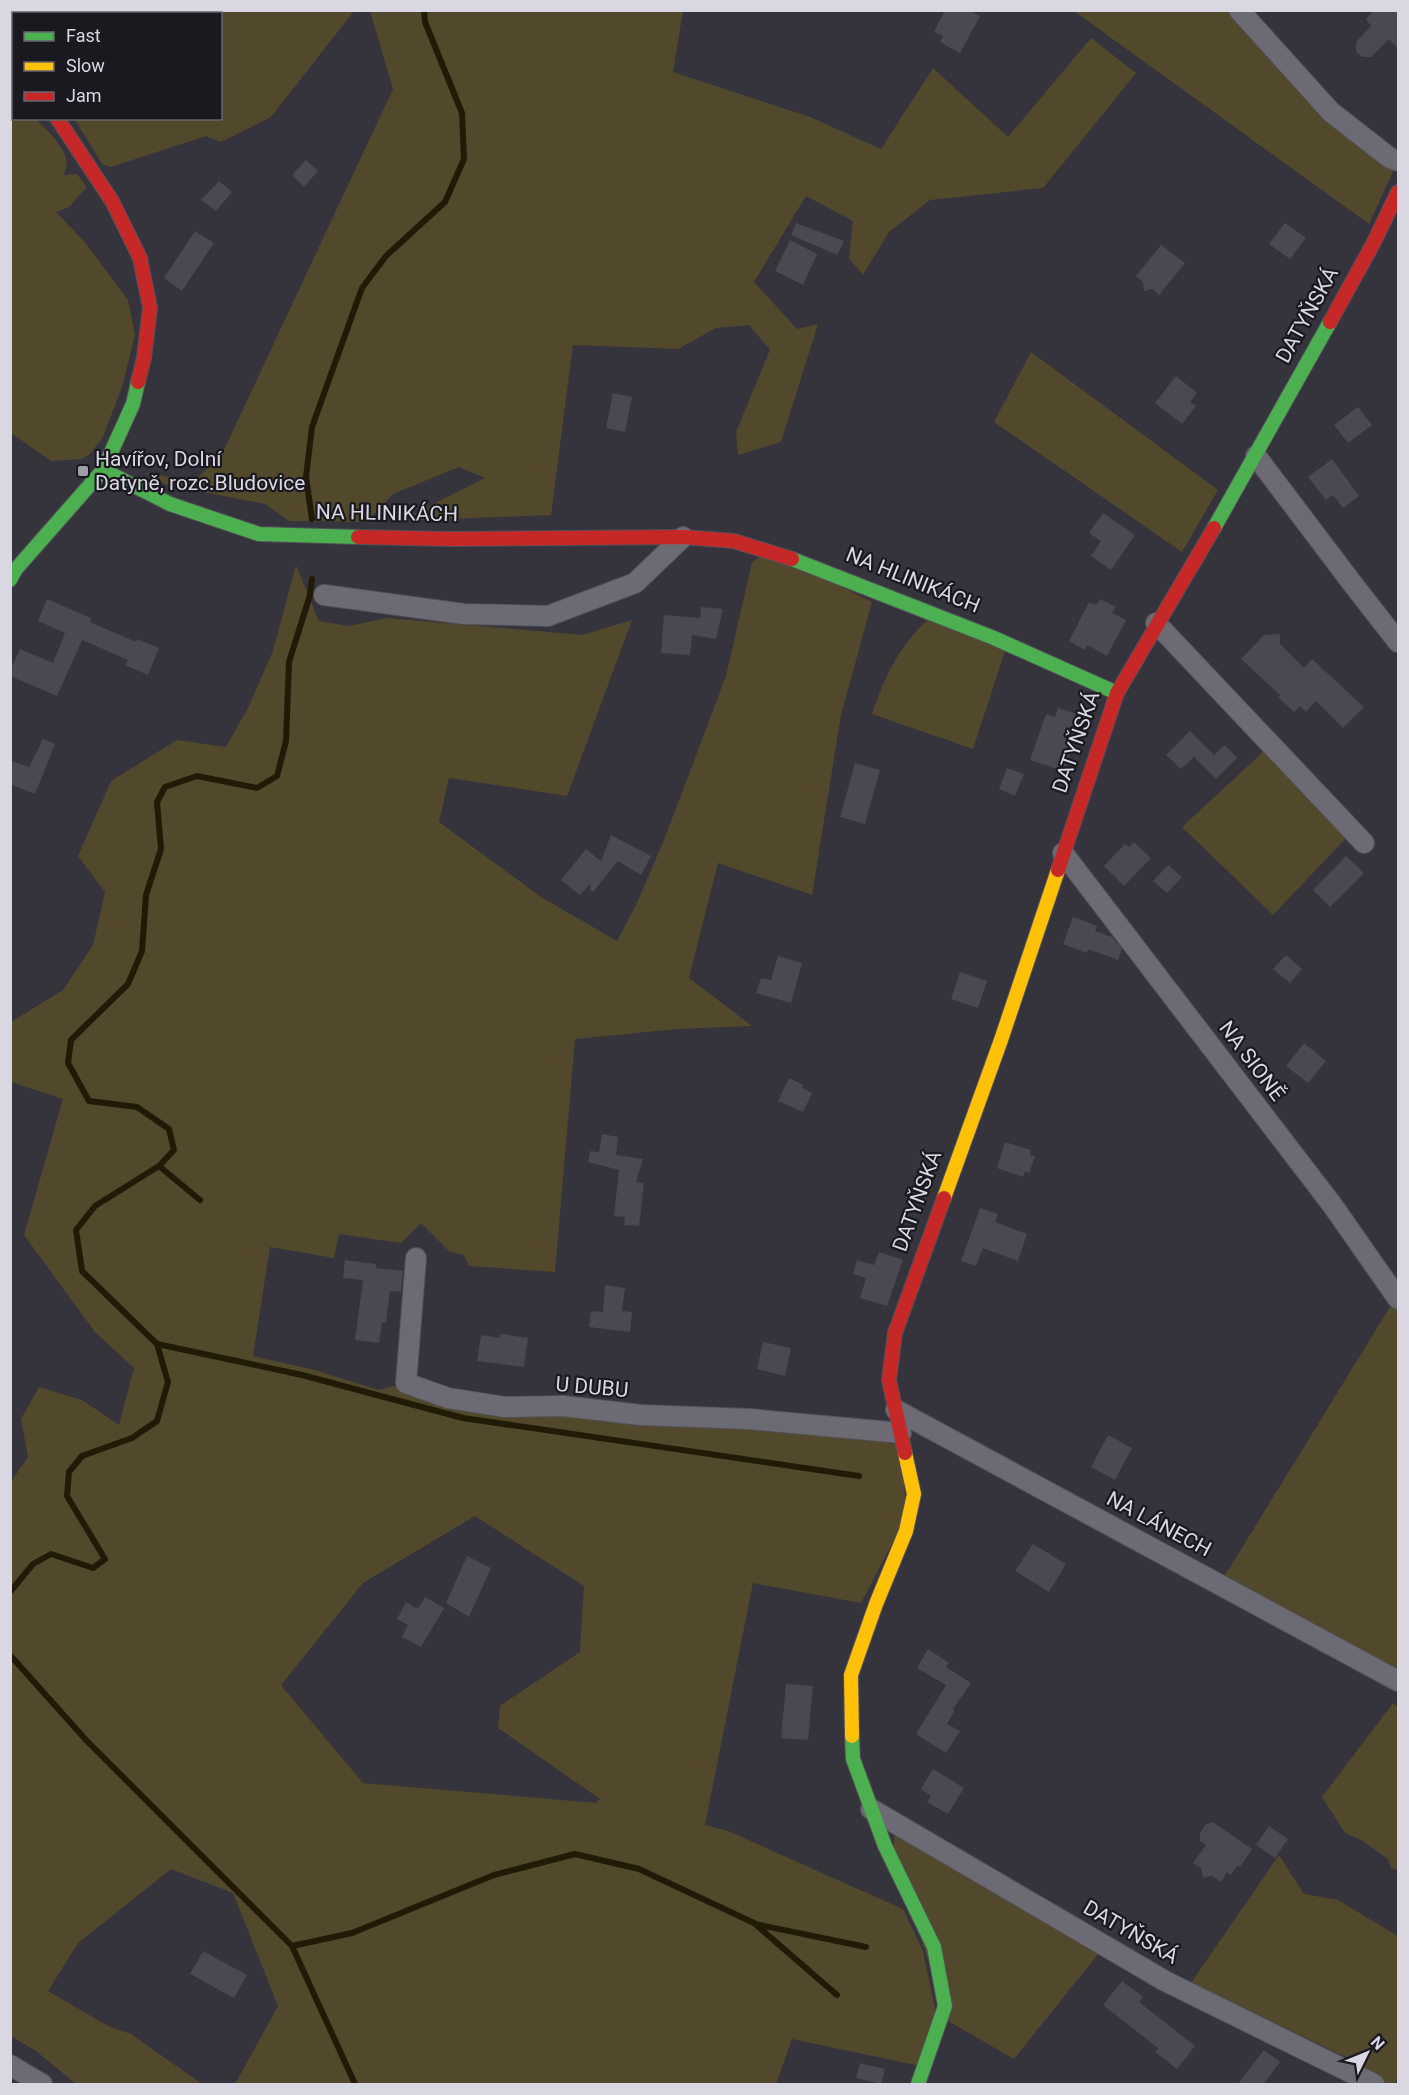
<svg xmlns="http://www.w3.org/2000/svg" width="1409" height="2095" font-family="Roboto,sans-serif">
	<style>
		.green { fill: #52492c; fill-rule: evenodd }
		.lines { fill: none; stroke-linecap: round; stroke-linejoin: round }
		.stream { stroke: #211a06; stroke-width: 6 }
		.building { fill: #4a4850 }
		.street-casing { stroke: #525058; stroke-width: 22 }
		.fast-casing { stroke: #525058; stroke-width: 16 }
		.slow-casing { stroke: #525058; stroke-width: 16 }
		.jam-casing { stroke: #525058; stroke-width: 16 }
		.street { stroke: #6c6b73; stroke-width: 20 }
		.fast { stroke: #4caf50; stroke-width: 14 }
		.slow { stroke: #ffc107; stroke-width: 14 }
		.jam { stroke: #c62828; stroke-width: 14 }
		.poi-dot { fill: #9f9ea8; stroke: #1a1920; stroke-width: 2 }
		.labels { text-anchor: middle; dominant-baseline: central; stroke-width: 4.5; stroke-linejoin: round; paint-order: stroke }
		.street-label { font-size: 21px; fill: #d8d7e2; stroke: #1a1920 }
		.poi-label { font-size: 21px; fill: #d8d7e2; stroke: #1a1920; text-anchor: start }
	</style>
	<rect width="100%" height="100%" fill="#35333c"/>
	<path class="green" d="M11 11H133L132 14H14L13 58 11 54Z
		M146 11H354L271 117 221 142 206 136 111 167 102 164 74 118H220V14L145 13Z
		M370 11H683L673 72 810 117 881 149 933 68 1008 137 1091 38 1136 73 1043 188 930 200 889 232 863 275 849 258 853 221 806 196 754 282 797 329 818 324 781 442 738 455 736 432 770 350 749 325 716 328 678 349 573 345 551 515 422 520 413 514 485 478 459 467 393 494 367 522 289 521 265 504 167 485 144 473 196 480 223 452 393 89Z
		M1074 11H1227L1320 109 1394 169 1369 224Z
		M10 90 13 93 14 118 36 119C49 133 77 156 63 175L77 174 87 187 69 207 56 212 84 241 128 300 135 334 123 384 103 437 89 455 82 459 51 461 11 433Z
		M1031 352 1218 490 1182 552 994 422Z
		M770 551 872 602 841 715 812 895 718 863 689 978 752 1026 677 1029 575 1039 555 1272 469 1266 464 1255 450 1252 421 1223 401 1243 339 1234 334 1258 270 1247 253 1356 315 1370 378 1390 406 1383 448 1398 901 1433 906 1517 861 1603 753 1583 705 1825 728 1831 903 1909 923 1951 935 2009 920 2066 792 2039 776 2084H703V2083L702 2084H235L278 2006 233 1893 171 1869 78 1943 48 1991 108 2026 131 2034 202 2084H76L36 2051 11 2036 10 1483 28 1457 21 1419 39 1387 82 1400 119 1425 134 1368 95 1332 24 1235 63 1099 11 1082V1022L63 990 93 945 105 892 78 856 111 781 177 740 226 747 248 708 273 651 296 565 319 621 349 626 387 618 582 635 632 620 567 796 449 778 439 822 541 897 617 941 636 905 664 840 726 676 752 562ZM475 1516 584 1586 580 1652 500 1706 498 1728 600 1799 596 1803 363 1783 281 1685 363 1583Z
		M930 618 1005 651 973 749 872 714C884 678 901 642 930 618Z
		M1265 750 1349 835 1273 915 1182 827Z
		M1393 1302 1398 1307V1671L1224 1577Z
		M1393 1703 1398 1707V1870L1391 1868 1388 1859 1361 1840 1345 1833 1322 1797Z
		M894 1830 1099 1953 1014 2059 948 2021 894 1856Z
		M1279 1855 1304 1894 1338 1900 1396 1935H1398V2078L1394 2084H1383L1350 2059 1191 1983Z"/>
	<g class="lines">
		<path class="stream" d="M312 519 306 477 312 427 362 288 386 256 445 202 464 159 462 113 425 22 424 10
			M159 1166 200 1200
			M157 1344 302 1375 463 1418 859 1476
			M10 1592 33 1564 51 1554 93 1568 105 1559 67 1496 69 1472 82 1456 132 1438 157 1421 168 1382 157 1344 82 1271 76 1230 95 1206 159 1166 174 1150 169 1129 137 1107 89 1101 68 1063 71 1040 128 984 142 951 146 895 161 849 157 802 165 787 197 776 257 788 277 776 286 741 289 662 310 595 312 579
			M10 1655 86 1740 292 1946 355 2084
			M755 1924 866 1947
			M292 1946 352 1933 494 1875 575 1854 639 1869 754 1923 837 1995"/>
	</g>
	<path class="building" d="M945 10H969L980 16 960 53 940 42 943 36 934 32Z
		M1374 10H1398V49L1389 39 1371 57H1362L1356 51V42L1371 26 1366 19Z
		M306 160 318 171 304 187 292 175Z
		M219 181 232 192 216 211 201 200Z
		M796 223 844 241 837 255 791 235Z
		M1285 223 1306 238 1290 259 1269 244Z
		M195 231 214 243 182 291 164 278Z
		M790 240 817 254 803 285 775 271Z
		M1161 245 1185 263 1159 295 1153 289 1144 291 1143 282 1136 276Z
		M1176 376 1197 393 1190 402 1196 406 1182 424 1155 403Z
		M613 393 632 397 625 432 606 428Z
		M1358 407 1372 425 1348 443 1334 425Z
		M1332 459 1359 496 1343 508 1333 495 1326 500 1308 477Z
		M1103 513 1135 535 1111 570 1091 556 1101 541 1089 533Z
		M47 599 91 618 90 622 136 642 137 639 159 648 148 675 125 665 128 660 82 640 57 696 10 676V671L20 649 53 663 65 633 38 621Z
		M1100 599 1116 607 1112 613 1126 620 1107 656 1087 645 1085 650 1069 641 1089 602 1096 605Z
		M701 607 723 609 716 639 692 635 690 655 661 653 664 615 700 618Z
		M1280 634V644L1304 668 1312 659 1364 707 1343 728 1316 701 1306 712 1300 706 1294 712 1278 697 1280 695 1241 659 1264 635Z
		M1058 708 1083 716 1064 771 1030 760 1046 714 1055 717Z
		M1190 731 1214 755 1225 745 1237 758 1216 779 1194 757 1181 769 1166 755Z
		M43 739 55 744 35 794 10 784V760L29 767Z
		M855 763 880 770 865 824 840 817Z
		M1007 768 1024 774 1015 796 999 789Z
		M611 835 651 856 641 875 618 861 593 892 590 890 591 886 589 885 580 895 561 880 586 849 601 861Z
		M1134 842 1151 858 1124 886 1104 866 1125 844 1129 847Z
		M1346 856 1364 873 1330 907 1313 890Z
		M1168 865 1182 877 1167 893 1153 881Z
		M1073 917 1097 926 1095 931 1112 937 1122 949 1118 960 1088 949 1087 953 1063 944Z
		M1286 955 1302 969 1290 983 1273 969Z
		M778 956 802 963 791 1003 756 993 761 978 771 980Z
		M960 972 987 981 978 1008 951 999Z
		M1304 1043 1326 1061 1308 1083 1286 1066Z
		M789 1078 803 1085 802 1088 812 1093 803 1112 778 1101Z
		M602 1134 618 1137 616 1155 643 1159 636 1182 644 1183 639 1226 624 1225 625 1217 614 1216 619 1170 588 1162 590 1151 599 1152Z
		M1005 1142 1031 1150 1030 1155 1035 1156 1029 1173 1025 1171 1023 1177 997 1168Z
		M980 1208 998 1214 995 1222 1027 1234 1018 1261 983 1248 976 1266 961 1261Z
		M879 1252 903 1260 887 1306 860 1298 866 1278 853 1274 857 1260 874 1265Z
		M345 1260 376 1264V1268L403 1271 401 1292 390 1291 386 1323 382 1322 379 1343 355 1340 363 1280 343 1278Z
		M605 1285 625 1288 622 1311 632 1312 630 1332 589 1327 591 1311 603 1312Z
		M501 1334 528 1338 524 1367 477 1361 481 1335 500 1338Z
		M763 1342 791 1348 785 1376 757 1369Z
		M1108 1435 1132 1448 1115 1480 1091 1467Z
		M1033 1544 1066 1564 1049 1592 1015 1571Z
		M467 1556 491 1568 469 1617 446 1603Z
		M425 1597 444 1608 421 1647 402 1637 408 1625 397 1619 406 1602 418 1609Z
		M928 1649 949 1663 946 1667 971 1683 953 1709 955 1710 947 1724 960 1731 946 1753 916 1734 946 1685 917 1668Z
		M786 1684 813 1686 808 1740 781 1738Z
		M933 1769 964 1788 948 1814 927 1802 931 1796 921 1789Z
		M1213 1822 1252 1849 1240 1867 1238 1865 1231 1875 1227 1872 1221 1882 1212 1876 1203 1878 1201 1868 1193 1863 1206 1845 1200 1841V1833L1206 1824Z
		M1269 1826 1288 1839 1275 1858 1256 1845Z
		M203 1951 247 1975 234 1998 190 1974Z
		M1122 1981 1143 1997 1139 2002 1195 2046 1177 2069 1155 2052 1158 2048 1103 2005Z
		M1264 2050 1280 2062 1263 2085H1237Z
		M860 2063 885 2069 881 2084 856 2078Z"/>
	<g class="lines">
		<g class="street-casing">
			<path id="street" d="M1239 10 1331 112 1390 158 1398 161
				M1256 456 1352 583 1398 642
				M324 595 464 614 548 616 635 583 683 537
				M1156 623 1364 843
				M1063 853 1333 1206 1398 1299
				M416 1258 406 1383 448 1398 505 1407 563 1406 641 1415 749 1419 901 1433
				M896 1410 1398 1681
				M871 1809 1165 1981 1374 2084
				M10 2065 42 2084"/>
		</g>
		<g class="fast-casing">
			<path id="fast" d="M10 68 14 71
				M103 470 170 504 259 534 358 537
				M1214 528 1330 322
				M792 559 994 638 1117 693
				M10 580 16 569 103 470 133 404 138 382
				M852 1736 853 1759 885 1846 934 1947 945 2006 918 2084"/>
		</g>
		<g class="slow-casing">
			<path id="slow" d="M944 1198 1001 1040 1058 870
				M852 1736 851 1675 876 1604 906 1531 914 1494 905 1453"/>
		</g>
		<g class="jam-casing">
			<path id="jam" d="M57 118 112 201 140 258 150 308 144 358 138 382
				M1330 322 1373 244 1398 192
				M358 537 450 539 683 537 734 541 792 559
				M1058 870 1117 693 1214 528
				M905 1453 889 1380 895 1333 944 1198"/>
		</g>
		<use href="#street" class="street"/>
		<use href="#fast" class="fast"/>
		<use href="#slow" class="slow"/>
		<use href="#jam" class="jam"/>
	</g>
	<rect class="poi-dot" x="77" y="465" width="12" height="12" rx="3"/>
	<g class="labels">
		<g class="street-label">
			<text transform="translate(1307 315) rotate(-61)">DATYŇSKÁ</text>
			<text transform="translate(387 513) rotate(1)">NA HLINIKÁCH</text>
			<text transform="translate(913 580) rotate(22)">NA HLINIKÁCH</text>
			<text transform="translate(1076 742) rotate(-71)">DATYŇSKÁ</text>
			<text transform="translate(1252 1061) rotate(53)">NA SIONĚ</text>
			<text transform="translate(917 1201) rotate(-70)">DATYŇSKÁ</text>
			<text transform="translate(592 1387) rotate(5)">U DUBU</text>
			<text transform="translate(1159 1524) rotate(28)">NA LÁNECH</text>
			<text transform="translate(1131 1932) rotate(30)">DATYŇSKÁ</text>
		</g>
		<g class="poi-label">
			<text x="95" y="459">Havířov, Dolní<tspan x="95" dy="24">Datyně, rozc.Bludovice</tspan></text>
		</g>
	</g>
	<rect width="1409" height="2095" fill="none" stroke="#d8d7e2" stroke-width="24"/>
	<rect x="12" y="12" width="210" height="108" fill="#1a1920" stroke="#66656e" stroke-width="1.5"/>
	<rect x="24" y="32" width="30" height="9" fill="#4caf50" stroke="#66656e" stroke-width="1.5"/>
	<text x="66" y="42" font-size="18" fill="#d8d7e2">Fast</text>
	<rect x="24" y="62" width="30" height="9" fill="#ffc107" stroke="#66656e" stroke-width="1.5"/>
	<text x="66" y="72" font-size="18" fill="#d8d7e2">Slow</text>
	<rect x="24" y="92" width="30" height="9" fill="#c62828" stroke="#66656e" stroke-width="1.5"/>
	<text x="66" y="102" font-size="18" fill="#d8d7e2">Jam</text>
	<g transform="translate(1367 2053) rotate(47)" stroke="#1a1920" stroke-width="4.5" paint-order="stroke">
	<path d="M0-4.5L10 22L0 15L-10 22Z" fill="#d8d7e2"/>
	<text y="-9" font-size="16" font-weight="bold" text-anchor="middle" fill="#d8d7e2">N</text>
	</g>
</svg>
